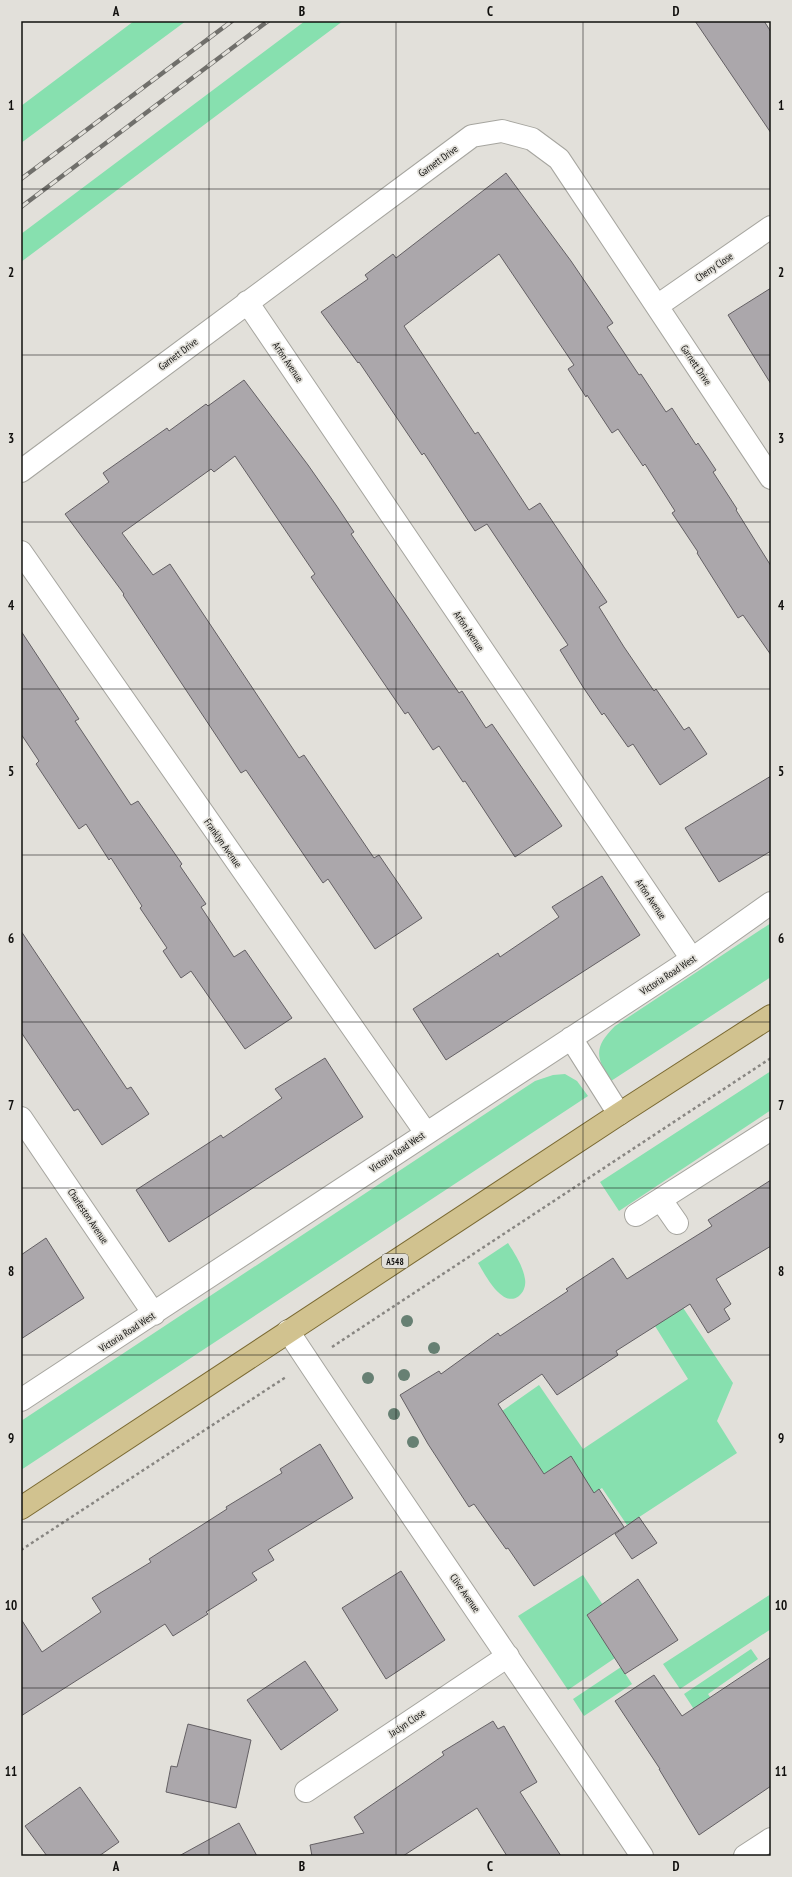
<svg xmlns="http://www.w3.org/2000/svg" width="792" height="1877" font-family="'PT Sans Narrow',sans-serif">
	<style>
		.green { fill: #87e0af }
		.building { fill: #aba7ab; stroke: #646064 }
		.lines { fill: none; stroke-linecap: round; stroke-linejoin: round }
		.street-casing { stroke: #a6a59f; stroke-width: 24 }
		.primary-casing { stroke: #7a6932; stroke-width: 24 }
		.path { stroke: #888682; stroke-width: 2.5; stroke-dasharray: 3 3; stroke-linecap: butt }
		.street { stroke: #fff; stroke-width: 22 }
		.primary { stroke: #d1c28f; stroke-width: 22 }
		.rail-casing { stroke: #706f6b; stroke-width: 4.5 }
		.rail { stroke: #e2e0da; stroke-width: 3; stroke-dasharray: 9; stroke-linecap: butt }
		.tree { fill: #678073 }
		.grid { fill: none; stroke: #11100e; stroke-width: 1; stroke-opacity: 0.55 }
		.labels { text-anchor: middle; dominant-baseline: central; stroke-width: 3.5; stroke-linejoin: round; paint-order: stroke }
		.shield { fill: #e2e0da; stroke: #504e4b; stroke-width: 1 }
		.shield-label { font-size: 9px; font-weight: bold; fill: #11100e }
		.street-label { font-size: 10px; fill: #11100e; stroke: #e2e0da }
		.neatline { fill: none; stroke: #11100e; stroke-width: 1.5 }
		.grid-label { font-size: 13px; text-anchor: middle; font-weight: bold; fill: #11100e }
	</style>
	<rect width="100%" height="100%" fill="#e2e0da"/>
	<path class="green" d="M134 21H186L21 143V106Z
		M305 21H343L21 262V234Z
		M771 923V977L611 1081C595 1057 594 1047 615 1026Z
		M771 1071V1110L619 1211 600 1182Z
		M565 1074 577 1081 588 1096 21 1470V1421L535 1081 553 1075Z
		M508 1243C515 1254 523 1266 525 1279 526 1285 524 1292 519 1296 502 1309 485 1274 478 1263Z
		M660 1273 733 1383 717 1421 737 1453 627 1525 602 1488 577 1504 549 1471 544 1474 502 1411 539 1385 583 1449 688 1379 655 1326Z
		M583 1575 603 1605 587 1615 615 1658 568 1690 518 1616Z
		M771 1594V1629L680 1689 663 1664Z
		M751 1649 758 1659 708 1694 714 1703 701 1720 684 1694Z
		M621 1667 632 1684 584 1716 573 1699Z"/>
	<path class="building" d="M695 21H764L771 32V133Z
		M506 173 571 261 613 323 607 327 639 375 641 374 666 412 672 408 696 445 698 443 716 470 713 472 737 509 736 510 771 566V655L743 615 738 618 697 553 698 552 672 513 675 511 645 464 643 466 618 429 612 433 587 395 586 397 568 369 574 365 499 254 404 326 475 434 478 432 529 510 540 503 607 602 599 607 624 647 654 691 656 689 684 730 689 727 707 754 660 785 633 744 628 747 604 713 602 715 583 687 560 650 568 645 487 524 475 531 424 453 422 455 359 362 358 363 321 312 368 279 365 275 393 254 396 258Z
		M771 288V384L728 315Z
		M244 380 308 465 336 505 354 532 351 534 459 693 462 691 486 728 492 724 562 826 515 857 465 781 463 782 439 746 433 750 408 712 405 714 311 577 315 574 235 456 214 472 211 469 122 533 153 575 170 564 299 758 304 755 374 858 379 855 422 918 375 949 328 879 323 883 246 770 241 773 123 595 124 594 65 514 109 482 103 473 167 428 169 431 206 404 208 406Z
		M21 631 79 719 75 721 131 805 138 801 182 864 180 866 206 904 201 907 234 957 245 950 292 1018 245 1049 191 971 181 978 163 951 167 948 140 908 142 906 111 858 109 860 86 824 79 829 36 764 39 761 21 734Z
		M771 776V851L719 882 685 828Z
		M602 876 640 935 446 1060 413 1009 498 953 500 957 559 917 552 907Z
		M21 931 127 1089 131 1087 149 1114 102 1145 78 1109 74 1111 21 1032Z
		M325 1058 363 1117 169 1242 136 1190 221 1135 223 1138 282 1098 275 1089Z
		M771 1180V1246L716 1279 731 1304 724 1309 730 1319 708 1333 690 1304 616 1351 618 1355 557 1395 542 1374 498 1404 544 1474 571 1456 594 1493 599 1489 624 1527 534 1586 508 1548 506 1549 474 1504 469 1507 428 1444 400 1395 439 1371 441 1374 498 1333 500 1336 568 1291 566 1289 613 1258 627 1279 712 1226 708 1220Z
		M46 1238 84 1298 21 1339V1255Z
		M320 1444 353 1498 268 1550 274 1560 252 1573 257 1580 206 1612 208 1614 173 1636 165 1624 21 1716V1619L42 1652 101 1612 92 1598 151 1562 149 1559 227 1509 226 1507 282 1473 280 1469Z
		M639 1517 657 1543 632 1559 615 1534Z
		M401 1571 445 1640 386 1679 342 1608Z
		M638 1579 678 1640 625 1674 587 1615Z
		M771 1657V1786L699 1835 659 1769H660L615 1701 654 1675 682 1716Z
		M305 1661 338 1710 281 1750 247 1700Z
		M493 1721 498 1729 504 1726 537 1782 520 1792 561 1856H507L477 1808 403 1856H312L310 1845 364 1833 354 1817 444 1755 442 1752Z
		M188 1724 251 1740 236 1808 166 1792 171 1766 177 1767Z
		M80 1787 119 1842 99 1856H47L25 1826Z
		M239 1823 257 1856H179Z"/>
	<g class="lines">
		<g class="street-casing">
			<path id="street" d="M247 302 692 959
				M657 306 771 227
				M21 471 472 136 502 131 532 139 559 159 771 478
				M21 552 426 1133
				M571 1038 619 1114
				M21 1118 154 1314
				M661 1200 677 1223
				M636 1215 771 1129
				M288 1331C404 1507 525 1680 642 1856
				M21 1400 692 959 771 903
				M306 1791 508 1656
				M745 1856 771 1839"/>
		</g>
		<g class="primary-casing">
			<path id="primary" d="M21 1508 619 1114 771 1016"/>
		</g>
		<path class="path" d="M332 1347 771 1058
			M21 1550 286 1377"/>
		<use href="#street" class="street"/>
		<use href="#primary" class="primary"/>
		<g class="rail-casing">
			<path id="rail" d="M21 179 232 21
				M21 207 268 21"/>
		</g>
		<use href="#rail" class="rail"/>
	</g>
	<g class="tree">
		<circle cx="407" cy="1321" r="6"/>
		<circle cx="434" cy="1348" r="6"/>
		<circle cx="404" cy="1375" r="6"/>
		<circle cx="368" cy="1378" r="6"/>
		<circle cx="394" cy="1414" r="6"/>
		<circle cx="413" cy="1442" r="6"/>
	</g>
	<path class="grid" d="M209 21V1856M396 21V1856M583 21V1856M21 189H771M21 355H771M21 522H771M21 689H771M21 855H771M21 1022H771M21 1188H771M21 1355H771M21 1522H771M21 1688H771"/>
	<g class="labels">
		<rect class="shield" x="382" y="1254" width="26" height="14" rx="3"/>
		<g class="shield-label">
			<text x="395" y="1261">A548</text>
		</g>
		<g class="street-label">
			<text transform="translate(438 161) rotate(-36)">Garnett Drive</text>
			<text transform="translate(714 267) rotate(-34)">Cherry Close</text>
			<text transform="translate(178 354) rotate(-37)">Garnett Drive</text>
			<text transform="translate(288 362) rotate(56)">Arfon Avenue</text>
			<text transform="translate(696 365) rotate(56)">Garnett Drive</text>
			<text transform="translate(469 631) rotate(56)">Arfon Avenue</text>
			<text transform="translate(223 843) rotate(55)">Franklyn Avenue</text>
			<text transform="translate(651 899) rotate(56)">Arfon Avenue</text>
			<text transform="translate(668 975) rotate(-33)">Victoria Road West</text>
			<text transform="translate(397 1152) rotate(-34)">Victoria Road West</text>
			<text transform="translate(88 1216) rotate(56)">Charleston Avenue</text>
			<text transform="translate(127 1332) rotate(-33)">Victoria Road West</text>
			<text transform="translate(465 1593) rotate(55)">Clive Avenue</text>
			<text transform="translate(407 1723) rotate(-34)">Jaclyn Close</text>
		</g>
	</g>
	<rect width="792" height="1877" fill="none" stroke="#e2e0da" stroke-width="44"/>
	<rect x="22" y="22" width="748" height="1833" class="neatline"/>
	<g class="grid-label">
		<text x="116" y="16">A</text>
		<text x="302" y="16">B</text>
		<text x="490" y="16">C</text>
		<text x="676" y="16">D</text>
		<text x="11" y="110">1</text>
		<text x="781" y="110">1</text>
		<text x="11" y="277">2</text>
		<text x="781" y="277">2</text>
		<text x="11" y="443">3</text>
		<text x="781" y="443">3</text>
		<text x="11" y="610">4</text>
		<text x="781" y="610">4</text>
		<text x="11" y="776">5</text>
		<text x="781" y="776">5</text>
		<text x="11" y="943">6</text>
		<text x="781" y="943">6</text>
		<text x="11" y="1110">7</text>
		<text x="781" y="1110">7</text>
		<text x="11" y="1276">8</text>
		<text x="781" y="1276">8</text>
		<text x="11" y="1443">9</text>
		<text x="781" y="1443">9</text>
		<text x="11" y="1610">10</text>
		<text x="781" y="1610">10</text>
		<text x="11" y="1776">11</text>
		<text x="781" y="1776">11</text>
		<text x="116" y="1871">A</text>
		<text x="302" y="1871">B</text>
		<text x="490" y="1871">C</text>
		<text x="676" y="1871">D</text>
	</g>
</svg>
